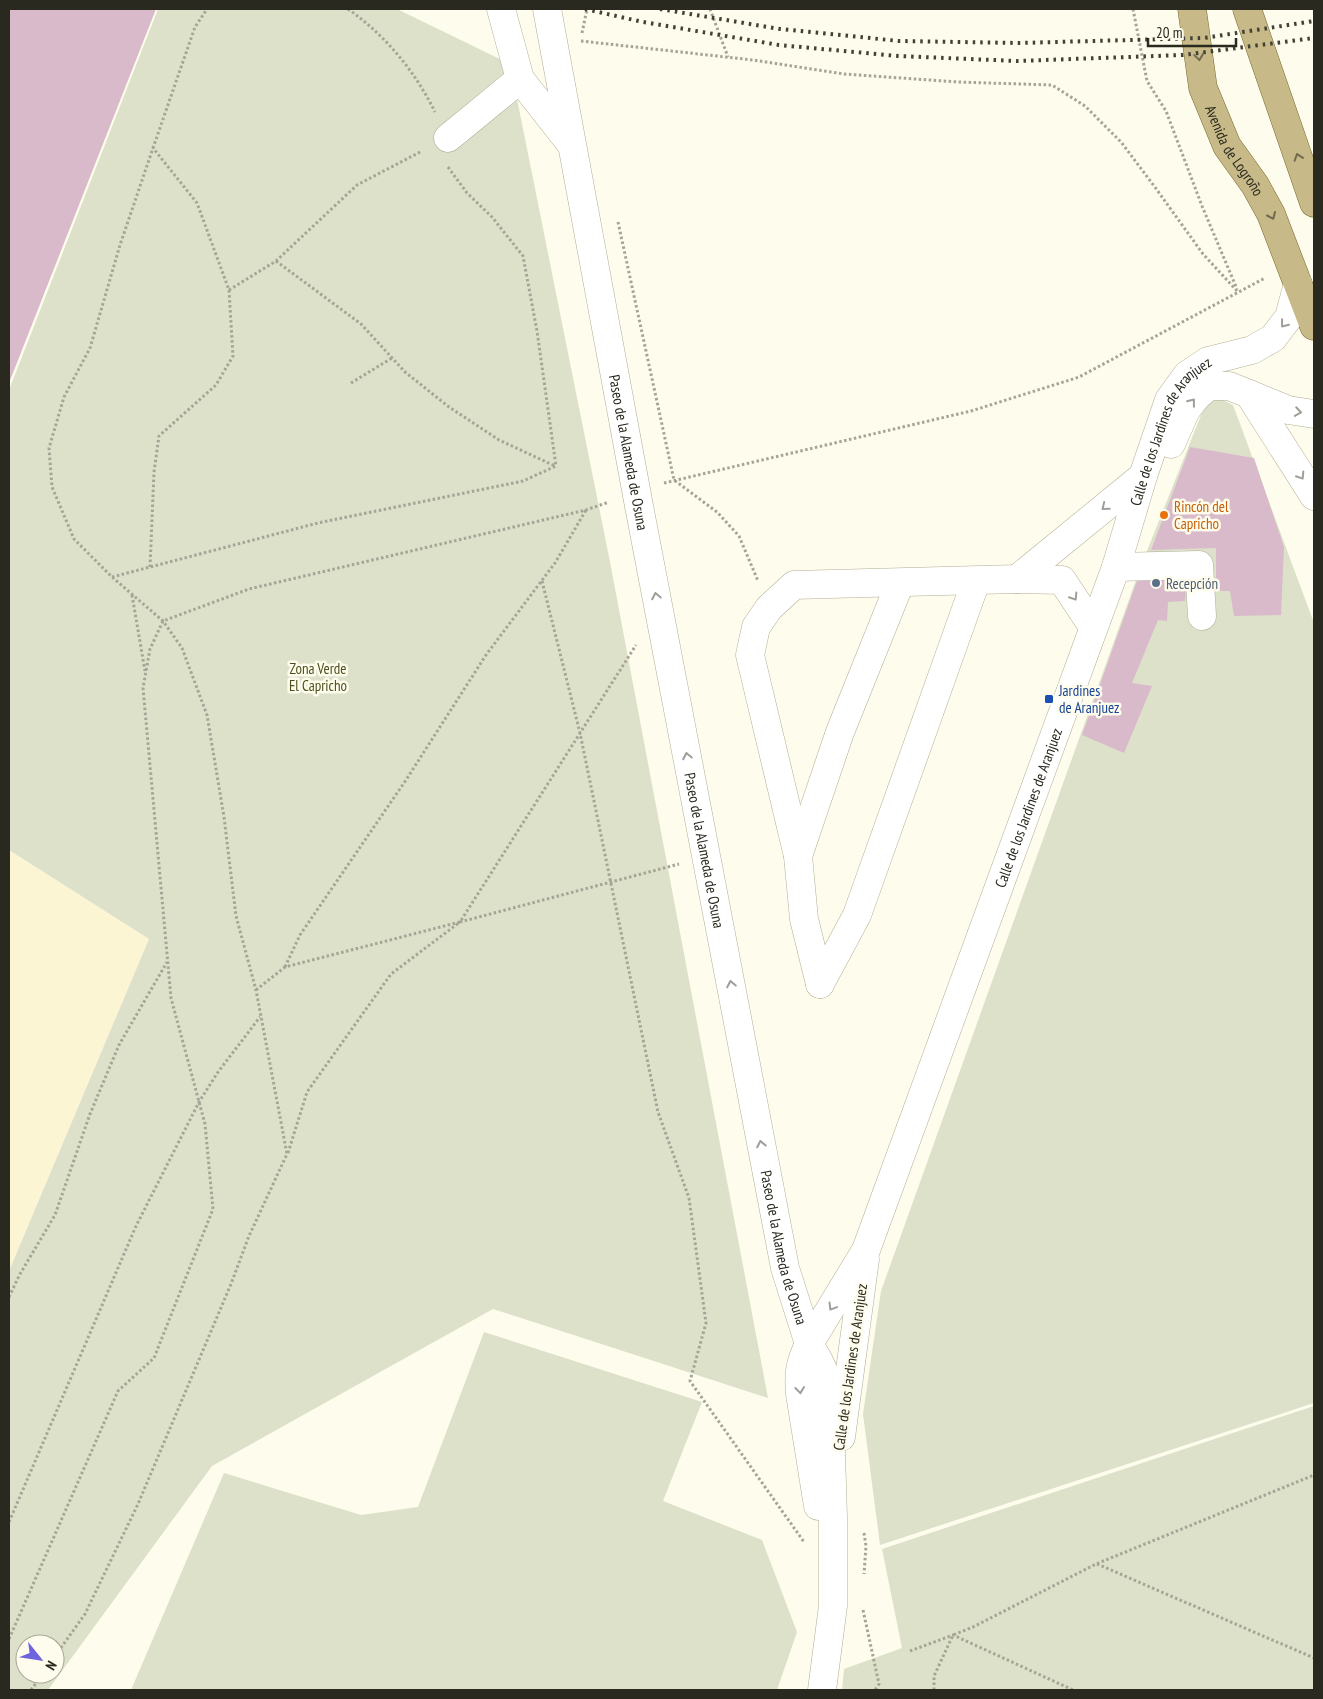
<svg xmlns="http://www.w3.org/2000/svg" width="1323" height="1699" font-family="'PT Sans Narrow',sans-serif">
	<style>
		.built { fill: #fbf5d4 }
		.green { fill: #dde1ca; fill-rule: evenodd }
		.building { fill: #d9bacb }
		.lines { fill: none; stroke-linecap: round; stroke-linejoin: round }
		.minor-casing { stroke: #b2ae95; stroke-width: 29 }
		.major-casing { stroke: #78692f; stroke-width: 29 }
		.path { stroke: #a6a496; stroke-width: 3; stroke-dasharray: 2.5 2.5; stroke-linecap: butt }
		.minor { stroke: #fff; stroke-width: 28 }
		.major { stroke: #c7ba88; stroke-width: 28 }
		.rail { stroke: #424136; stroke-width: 4; stroke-dasharray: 2.5 5; stroke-linecap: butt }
		.oneway { stroke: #716a4e }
		.oneway2 { stroke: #9f9f9a }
		.food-dot { fill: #e8710a; stroke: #fefcec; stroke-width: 2 }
		.service-dot { fill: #5c6f8a; stroke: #fefcec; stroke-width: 2 }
		.transit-dot { fill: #1a4fb4; stroke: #fefcec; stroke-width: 2 }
		.labels { text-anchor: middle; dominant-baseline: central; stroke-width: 5; stroke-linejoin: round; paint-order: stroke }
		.street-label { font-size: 15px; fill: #2a291f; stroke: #fefcec }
		.food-label { font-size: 15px; fill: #c56008; stroke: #fefcec; text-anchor: start }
		.service-label { font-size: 15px; fill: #4e5e75; stroke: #fefcec; text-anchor: start }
		.park-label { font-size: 15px; fill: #4d511f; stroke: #fefcec }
		.transit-label { font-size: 15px; fill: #164399; stroke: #fefcec; text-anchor: start }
	</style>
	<rect width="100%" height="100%" fill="#fefcec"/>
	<path class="built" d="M9 850 149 939 9 1271Z"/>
	<path class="green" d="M158 9H397L510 64 610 562 768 1398 493 1309 212 1466 48 1690H9V1271L149 939 9 850V390ZM25 1644H55V1674H25Z
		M1219 398 1233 405 1314 623V1403L880 1545 863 1414 881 1291 1141 566 1205 405Z
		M484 1332 702 1402 663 1501 762 1540 797 1632 777 1690H131L224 1473 361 1515 418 1507Z
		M1314 1406V1690H842L844 1669 902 1648 882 1549Z"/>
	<path class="building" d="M9 9H156L9 383Z
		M1190 447 1254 458 1284 547 1281 615 1234 616 1230 591H1216V548L1151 550Z
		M1138 578 1187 580 1185 601 1168 602 1167 621 1158 620 1132 683 1152 686 1124 753 1082 735Z"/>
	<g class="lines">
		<g class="minor-casing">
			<g id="minor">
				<path d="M501 9 520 79 571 144"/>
				<path id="s1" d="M547 9 639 506 785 1268 809 1344 819 1361 826 1377 830 1422 833 1517V1606L822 1690"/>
				<path d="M448 138 520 79"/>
				<path d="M1249 394 1288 410 1314 414"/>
				<path d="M1171 444 1186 410 1197 396 1209 386H1229L1249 394 1314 496"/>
				<path d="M1116 567 1199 565 1202 616"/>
				<path d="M1017 579 1143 476"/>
				<path d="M798 856 840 732 900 583"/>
				<path d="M820 984 804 919 798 856 750 655 756 627 769 608 794 585 1017 579 1062 580 1093 627"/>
				<path d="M820 984 857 915 976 581"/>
				<path d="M841 1437 865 1259"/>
				<path id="s2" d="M818 1506 800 1394C798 1373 800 1363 809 1344L866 1250 1116 567 1143 476 1169 400 1187 375 1208 361 1252 350 1273 338 1289 317 1298 284"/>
			</g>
		</g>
		<g class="major-casing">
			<g id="major">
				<path id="s3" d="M1192 9 1203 88 1227 146 1255 185 1271 214 1314 326"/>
				<path d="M1247 9 1314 203"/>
			</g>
		</g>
		<path class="path" d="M348 9C385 35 415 71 435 112
			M710 9 728 57
			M1133 9 1147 81 1166 111 1202 206 1237 289
			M582 33 587 9
			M581 41 753 60 844 74 958 82 1052 85 1085 106 1121 142 1157 190 1203 254 1238 292
			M448 167 467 193 492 217 523 256 537 331 556 466
			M618 222 674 480 717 512 739 536 758 581
			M276 261 361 324 405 372 449 407 499 440 555 466
			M229 290 276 261 357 185 422 151
			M351 383 392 358
			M664 483 971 411 1079 377 1265 278
			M150 567 154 472 159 436 216 385 233 356 229 290 197 203 153 148
			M112 577 318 523 523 481 556 466
			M542 581 580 733 658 1112 689 1198 706 1323 690 1381 804 1542
			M132 595 145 671
			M285 967 300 935 406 780 486 655 555 563 586 510
			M256 990 285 967 460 922 636 645
			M288 1153 307 1092 391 974 460 922 679 864
			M9 1297 20 1274 55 1215 90 1114 119 1045 167 962
			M9 1522 136 1226 199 1102 218 1072 260 1017
			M864 1533 866 1546 864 1574
			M1097 1564 1314 1658
			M863 1610 879 1684 875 1690
			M9 1639 118 1391 154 1358 213 1209 205 1124 171 998 143 688 150 649 163 621 249 589 586 510 609 502
			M910 1651 953 1635 1073 1690
			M55 1656 85 1614 138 1504 231 1284 249 1236 287 1154 256 990 236 916 224 817 207 715 182 648 163 621 112 577 74 539 52 487 49 448 64 397 90 348 120 245 153 148 195 27 207 9
			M31 1690 43 1674
			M934 1690V1676L953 1635 973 1627 1096 1564 1314 1475"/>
		<use href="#minor" class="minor"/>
		<use href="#major" class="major"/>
		<path class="rail" d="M585 9 643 22 779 45 898 56 1017 61 1183 55 1314 38
			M660 9 780 29 899 41 1019 43 1204 38 1314 21"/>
	</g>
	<defs><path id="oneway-chevron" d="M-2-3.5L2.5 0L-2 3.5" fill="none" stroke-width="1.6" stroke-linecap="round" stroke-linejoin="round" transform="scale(1.25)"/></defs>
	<g class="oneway">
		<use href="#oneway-chevron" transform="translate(1199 57) rotate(82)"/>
		<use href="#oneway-chevron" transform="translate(1298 157) rotate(-109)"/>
		<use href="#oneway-chevron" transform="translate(1272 216) rotate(66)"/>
	</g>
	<g class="oneway2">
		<use href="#oneway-chevron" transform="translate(1284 324) rotate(128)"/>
		<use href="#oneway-chevron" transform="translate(1192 402) rotate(-52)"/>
		<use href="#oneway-chevron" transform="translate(1298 412) rotate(9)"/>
		<use href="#oneway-chevron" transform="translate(1301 476) rotate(57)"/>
		<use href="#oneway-chevron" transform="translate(1105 507) rotate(141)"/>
		<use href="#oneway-chevron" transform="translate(656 596) rotate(-101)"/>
		<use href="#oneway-chevron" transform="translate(1074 597) rotate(57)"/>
		<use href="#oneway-chevron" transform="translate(687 756) rotate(-101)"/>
		<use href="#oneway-chevron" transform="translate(731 984) rotate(-101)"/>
		<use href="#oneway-chevron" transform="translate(761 1144) rotate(-101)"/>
		<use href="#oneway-chevron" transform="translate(832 1307) rotate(121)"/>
		<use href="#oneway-chevron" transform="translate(800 1390) rotate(84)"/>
	</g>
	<circle class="food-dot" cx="1164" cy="515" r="5"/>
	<circle class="service-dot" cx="1156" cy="583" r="5"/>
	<rect class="transit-dot" x="1044" y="694" width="10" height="10" rx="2.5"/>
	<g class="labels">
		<g class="street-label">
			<text stroke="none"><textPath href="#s3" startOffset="150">Avenida de Logroño</textPath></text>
			<text stroke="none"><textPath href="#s2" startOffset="1151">Calle de los Jardines de Aranjuez</textPath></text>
			<text stroke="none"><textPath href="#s1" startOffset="451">Paseo de la Alameda de Osuna</textPath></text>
			<text stroke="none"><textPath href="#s2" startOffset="746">Calle de los Jardines de Aranjuez</textPath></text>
			<text stroke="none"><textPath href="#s1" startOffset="856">Paseo de la Alameda de Osuna</textPath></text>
			<text stroke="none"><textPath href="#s1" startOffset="1261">Paseo de la Alameda de Osuna</textPath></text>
			<text transform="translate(850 1367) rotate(-82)">Calle de los Jardines de Aranjuez</text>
		</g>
		<g class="food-label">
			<text x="1174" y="506">Rincón del<tspan x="1174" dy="17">Capricho</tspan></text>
		</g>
		<g class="service-label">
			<text x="1166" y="583">Recepción</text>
		</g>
		<g class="park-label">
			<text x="318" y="668">Zona Verde<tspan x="318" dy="17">El Capricho</tspan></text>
		</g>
		<g class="transit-label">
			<text x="1059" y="690">Jardines<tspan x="1059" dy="17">de Aranjuez</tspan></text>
		</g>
	</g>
	<rect width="1323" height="1699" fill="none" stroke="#2a291f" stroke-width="20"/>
	<g transform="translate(40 1659) rotate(120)"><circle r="24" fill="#fefcec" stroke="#a9a89a"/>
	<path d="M0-4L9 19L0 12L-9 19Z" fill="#6d64de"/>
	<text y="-8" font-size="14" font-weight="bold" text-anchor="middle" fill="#2a291f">N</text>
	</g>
	<path d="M1148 38v8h88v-8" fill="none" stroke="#2a291f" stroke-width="2.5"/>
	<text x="1156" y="38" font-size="15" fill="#2a291f" stroke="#fefcec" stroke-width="4" paint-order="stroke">20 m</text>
</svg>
